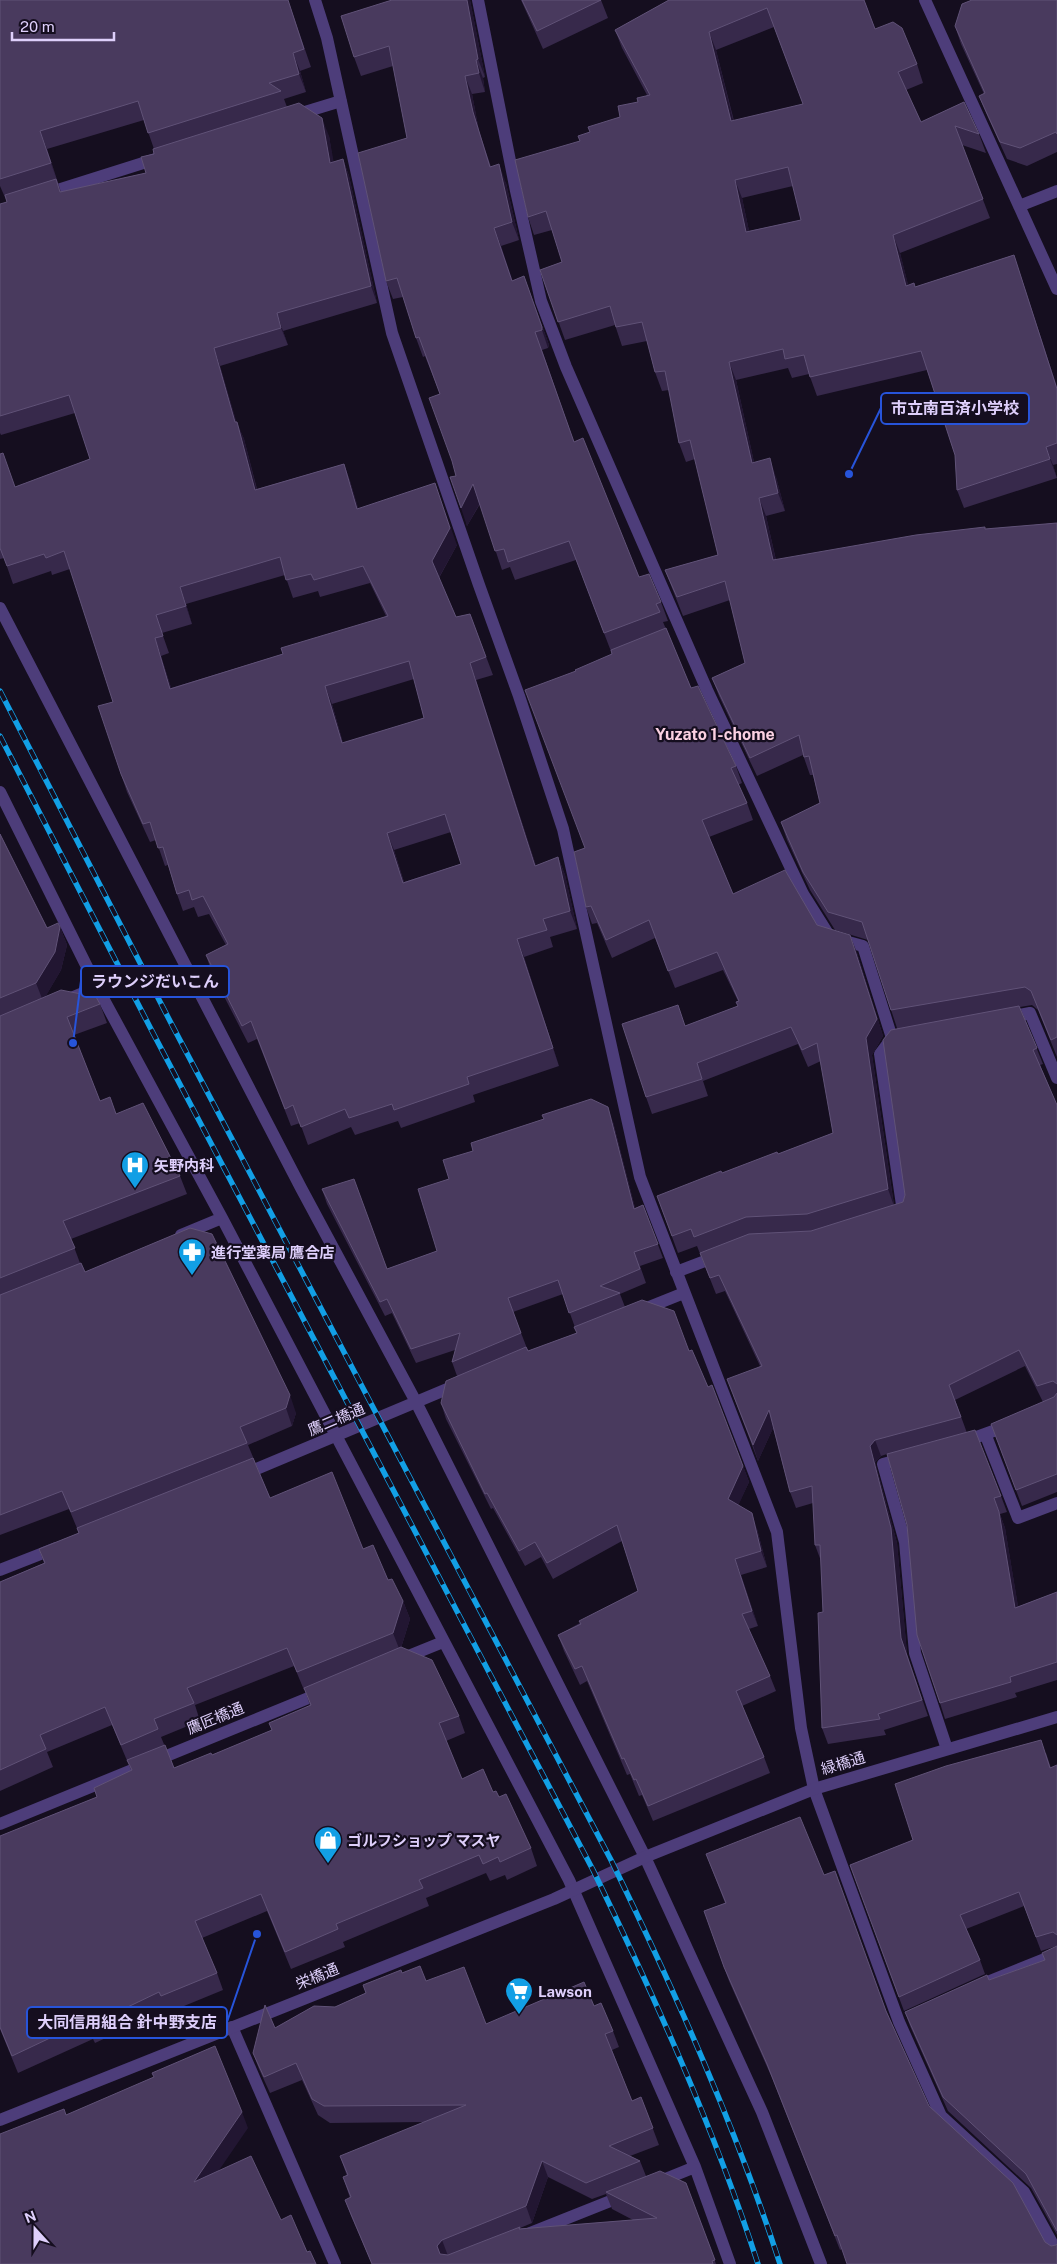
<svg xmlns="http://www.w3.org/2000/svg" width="1057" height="2264" font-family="'Public Sans','Noto Sans JP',sans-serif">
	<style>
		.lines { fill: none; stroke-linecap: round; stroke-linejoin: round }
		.service { stroke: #4d3d7a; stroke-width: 12 }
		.minor { stroke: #4d3d7a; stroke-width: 12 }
		.tertiary { stroke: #4d3d7a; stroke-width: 12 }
		.rail-casing { stroke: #129fe5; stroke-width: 5.5 }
		.rail { stroke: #150e1f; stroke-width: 4; stroke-dasharray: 11; stroke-linecap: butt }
		.wall { fill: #37294b; fill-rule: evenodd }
		.shaded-wall { fill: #221632 }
		.building { fill: #493a5e; stroke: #605277; fill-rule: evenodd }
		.labels { text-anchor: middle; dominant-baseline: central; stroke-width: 4.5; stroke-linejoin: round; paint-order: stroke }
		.poi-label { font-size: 15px; font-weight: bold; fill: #decffb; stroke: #150e1f; text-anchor: start }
		.street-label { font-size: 15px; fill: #decffb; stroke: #150e1f }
		.neighbourhood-label { font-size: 16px; font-weight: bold; fill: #fbd1e2; stroke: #150e1f }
		.leader { fill: none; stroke: #2754da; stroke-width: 2 }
		.callout-dot { fill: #2754da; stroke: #150e1f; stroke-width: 2 }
		.callout { fill: #150e1f; stroke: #2754da; stroke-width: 2 }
		.callout-label { font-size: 16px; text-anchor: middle; font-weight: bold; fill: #decffb }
	</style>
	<rect width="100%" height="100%" fill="#150e1f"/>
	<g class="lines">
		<path class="service" d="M892 1038 880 1054 903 1212 896 1214
			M676 1272 718 1256"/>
		<path class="minor" d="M315 0 327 38 392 333 479 585 519 696 563 829 640 1177 777 1532 801 1728 814 1789 899 2022 941 2116 1024 2192 1057 2252
			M478 0 516 191 541 301 566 367 707 690 803 894 830 937 863 946 892 1038 900 1037
			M925 0 1057 289
			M295 115 341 101
			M45 194 159 158
			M1019 206 1057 191
			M0 608 301 1188 416 1402 645 1857 762 2112 821 2264
			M0 792 97 987 222 1218 569 1880 695 2167 730 2264
			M64 1001 97 987
			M1008 1017 1030 1013 1057 1078
			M181 1235 222 1218
			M639 1311 684 1293
			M986 1436 1018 1518 1057 1503
			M963 1442 1007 1426
			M905 1458 883 1464 905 1542 915 1653 947 1749
			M242 1475 459 1384
			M0 1570 56 1548
			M401 1659 443 1642
			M0 1824 323 1692
			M985 1983 1057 1954
			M232 2027 335 2264
			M658 2182 695 2167
			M530 2233 623 2196"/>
		<path class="tertiary" d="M0 2120 554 1899 645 1857 814 1789 1057 1717"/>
		<g class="rail-casing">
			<path id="rail" d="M0 691 171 1023 611 1860C675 1992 735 2125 780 2264
				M0 736 153 1033 593 1870C655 1998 714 2128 758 2264"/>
		</g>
		<use href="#rail" class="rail"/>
	</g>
	<path class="wall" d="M0 0H288L311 67 300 71 306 92 284 99 287 107 329 136 333 162 343 159 349 176 377 303 283 331 288 345 220 366 236 422 244 439 257 489 344 464 350 481 358 509 457 545 439 578 456 617 470 614 493 675 476 680 536 866 558 857 565 875 577 929 550 937 553 947 524 957 559 1066 473 1095 475 1102 401 1128 398 1121 355 1135 351 1127 308 1145 300 1123 291 1126 257 1039 248 1043 212 973 206 955 226 945 209 914 198 917 194 907 183 911 177 894 168 865 165 866 156 840 150 842 127 792 121 774 113 702 70 569 52 575 51 571 13 584 4 558 0 559V454L15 487 90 459 75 413 1 435 0 433V204L7 202 0 186ZM144 120 154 149V154L146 173 61 192 47 149ZM285 575 293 598 318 591 320 597 370 583 386 616 283 654 171 688 161 656 169 653 162 633 192 624 186 604ZM414 679 424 718 343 743 332 704ZM451 832 461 864 404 882 394 850Z
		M470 0 485 77 483 78 485 92 472 94 479 131 491 167 506 183 519 240 501 246 512 281 524 276 549 345 548 348 542 350 574 442 639 577 661 602 668 621 663 622 691 688 736 766 742 783 738 785 747 803 753 820 709 837 733 894 817 925 857 953 883 1036 872 1055 894 1205 903 1202 905 1195 897 1028 868 940 835 930 810 890 787 840 781 822 820 803 813 775H810L803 755 757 776 719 696 712 678 745 663 730 600 683 616 672 588 665 570 718 555 695 459 686 462 679 443 669 390 662 391 655 372 647 341 622 346 615 325 565 340 540 270 562 262 552 230 534 235 528 217 580 141 590 132 620 117 638 102 647 95 622 48 615 30 669 0H864L875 29 917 64 923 83 906 90 921 122 964 102 979 134 986 153 962 145 990 218 900 253 908 285 915 287 1014 255 1057 387V464L1053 465 1057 478 964 508 957 490 955 455 927 370 817 396 809 374 792 378 788 368 736 380 754 462 776 477 785 511 766 516 776 560 986 529 1057 523V1057L1038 1010 1032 1005 1020 1007 1043 1064 1040 1065 1057 1105V1492L1022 1506 991 1424 1043 1402 1025 1366 955 1400 967 1433 1001 1496 1007 1512 1000 1514 1005 1528 1018 1607 1057 1592V1680L1015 1693 1017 1697 945 1719 940 1703 907 1525 887 1454 881 1456 875 1462 897 1543 907 1654 928 1716 884 1730 886 1735 828 1744 822 1728 823 1612 821 1561 815 1545 813 1503 796 1508 790 1492 773 1428 758 1461 733 1395 760 1366 725 1291 716 1294 697 1246 678 1253 657 1196 778 1154 833 1133 821 1061 808 1067 798 1044 703 1081 708 1096 652 1114 646 1097 685 1026 738 1006V1001L723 970 675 988 655 938 612 958 597 923 592 924 586 907 585 848 576 671 612 654 576 560 515 580 510 567 502 570 480 504 467 526 456 476 440 394 425 356 423 357 416 338 403 297 393 299 386 281 407 138 393 66 361 76 354 57ZM774 27 803 104 734 121 716 50ZM793 186 801 220 749 231 742 198Z
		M521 0H601L608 18 543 49Z
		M1057 0V152L1027 166 1007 159 986 113 979 96 984 94 961 44 955 26Z
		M0 834 47 928 60 927 67 945 61 970 45 997 100 1004 107 1023 74 1035 100 1101 116 1114 180 1176 187 1194 71 1239 80 1263 85 1272 296 1413 292 1426 248 1445 270 1498 363 1549 388 1580 403 1601 410 1619 401 1648 459 1716 465 1733 446 1741 462 1779 493 1792 499 1797 531 1848 537 1866 507 1880 505 1875 490 1881 486 1873 426 1898 429 1906 343 1942 345 1947 291 1969 267 1911 202 1938 217 1973 223 1990 167 2013 166 2010 95 2043 93 2039 18 2073 0 2029V1836L97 1797 131 1770 112 1725 47 1752 53 1767 0 1791V1582L44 1563 39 1549 79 1533 69 1509 0 1535ZM294 1666 304 1690H305L310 1706 272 1730 212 1755 174 1768 161 1737 200 1721 195 1705Z
		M613 1122 635 1208 643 1205 663 1258 640 1266 646 1283 620 1294 625 1307 689 1351 708 1387 743 1466 749 1482 738 1505 757 1529 767 1567 741 1575 758 1626 749 1629 770 1676 776 1691 742 1706 764 1757 770 1773 653 1821 642 1795 639 1796 630 1774 627 1775 587 1681 580 1685 564 1651 558 1635 638 1591 622 1541 553 1579 541 1557 525 1566 493 1508 491 1509 446 1419 441 1403 457 1376 452 1362 455 1350 416 1363 392 1313 385 1316 327 1204 322 1189 387 1269 437 1251 449 1179ZM563 1294 577 1333 528 1351 513 1312Z
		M1046 1753 1051 1768 1057 1765V1946L1041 1951 1024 1906 966 1929 980 1960 985 1974 904 2011 850 1865 913 1840Z
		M706 1854 824 1875 886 2011 929 2106 1057 2264 842 2249 840 2250 772 2078 729 1981 704 1911 725 1903Z
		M1057 1946V2235L1031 2188 948 2111 910 2026 905 2012 989 1980 1045 1960Z
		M402 1973 426 1981 486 2024 594 2006 613 2031 619 2047 612 2050 632 2101 641 2097 659 2145 630 2156 640 2161 646 2176 686 2183 716 2264H372L351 2216 345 2200 350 2198 343 2177 347 2176 340 2156 425 2122 330 2123 318 2115 302 2080 270 2093 259 2069 253 2053 275 2028 335 2007 366 1993ZM548 2177 592 2199 606 2194 612 2209 633 2220 520 2229V2228L532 2223Z"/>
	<path class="shaded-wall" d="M467 0H470L485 77 478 59Z
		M709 32 716 50 738 140 731 121Z
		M293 53 300 71 306 92 299 74Z
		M476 60 483 78 485 92 479 73Z
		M465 76 472 94 479 131 497 185 473 112Z
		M322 118 329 136 337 180 330 163Z
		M40 131 47 149 57 181 51 163Z
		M343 159 349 176 377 303 371 286Z
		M499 164 506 183 519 240 512 222Z
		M735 180 742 198 753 250 746 232Z
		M494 228 501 246 519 299 512 281Z
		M893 235 900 253 913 304 906 286Z
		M1014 255 1057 387V389Z
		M531 295 549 345 548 348 542 330Z
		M277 313 283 331 288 345 281 328Z
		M214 348 220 366 242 440 235 422Z
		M729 362 736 380 758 481 752 463Z
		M237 422 244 439 261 507 255 490Z
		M1046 447 1053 465 1057 478 1050 459Z
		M770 458 776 477 785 511 778 493Z
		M344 464 350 481 364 526 357 509Z
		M435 483 457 545 438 579 432 561Z
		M473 484 480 503 467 526 461 508Z
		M759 498 766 516 780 579 773 560Z
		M180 587 186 604 192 624 186 606Z
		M155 638 161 656 177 706 170 689Z
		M470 663 476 680 542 884 535 866Z
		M325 686 332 704 348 761 342 743Z
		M387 833 394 850 409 900 403 883Z
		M558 857 565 875 577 929 570 911Z
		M60 927 67 945 61 970 43 1001 36 983Z
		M850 935 857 953 883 1036 872 1055 894 1206 888 1189Z
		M517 939 524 957 559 1066 553 1048Z
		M608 1107 613 1122 639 1223 634 1209Z
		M290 1395 296 1413 292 1426 286 1408Z
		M769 1410 774 1426 758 1461 753 1445Z
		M875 1440 881 1456 875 1462 897 1543 907 1654 928 1716 901 1638 870 1446Z
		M743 1466 749 1482 734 1515 728 1499Z
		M994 1498 1005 1528 1021 1624 1015 1608Z
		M752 1513 757 1529 767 1567 761 1551Z
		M735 1559 741 1575 758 1626 752 1611Z
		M403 1601 410 1619 400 1651 393 1633Z
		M242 2112 248 2128 200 2198 194 2182Z
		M542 2161 548 2177 532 2223 526 2206Z
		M442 2240 448 2256 443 2262 437 2246Z"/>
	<path class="building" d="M0 0H288L304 49 293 53 299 74 269 83 281 91 148 133 138 101 40 131 51 163 0 179Z
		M392 0H467L478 59 476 60 479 73 465 76 473 112 490 167 499 164 512 222 494 228 512 281 524 276 542 327V330L535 332 574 442 583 438 639 577 649 574 661 602 656 604 660 612 604 633 569 541 508 562 504 549 495 551 473 484 461 508 450 477 456 476 452 461 429 398 440 394 419 337 416 338 397 278 386 281 358 153 407 138 389 46 354 57 341 16Z
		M522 0H601L537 31Z
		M669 0H864L875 29 893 22 902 28 917 64 898 72 921 122 964 102 979 134 955 126 983 199 893 235 906 286 914 283 915 287 1014 255 1057 389V443L1046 447 1050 459 957 490 955 455 921 351 810 377 804 355 785 359 783 349 729 362 752 463 770 458 778 493 759 498 773 560 916 535 985 527V529L1057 523V1037L1051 1040 1031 991 1025 987 891 1010 862 922 828 912 803 872 781 822 820 803 809 756 804 757 799 735 750 758 712 678 745 663 725 581 677 597 665 570 718 555 690 440 679 443 665 371 655 372 642 322 616 327 610 306 558 322 540 270 562 262 546 211 528 217 515 160 580 141 578 136 590 132 588 127 620 117 618 106 638 102 637 98 650 95 615 30ZM767 8 803 104 731 121 709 32ZM788 167 801 220 746 232 735 180Z
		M972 0H1057V134L1056 132 1020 148 1000 142 979 96 985 93 955 26 962 4Z
		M299 103 322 118 330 163 343 159 371 286 277 313 281 328 214 348 235 422H237L255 490 344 464 357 509 435 483 450 528 432 561 456 617 470 614 486 657 470 663 535 866 558 857 570 911 543 919 547 930 517 939 553 1048 467 1077 469 1084 394 1110 392 1104 349 1118 345 1109 301 1127 293 1105 285 1109 251 1021 242 1026 206 955 228 944 203 896 192 900 189 890 177 894 163 847 158 848 150 822 143 824 121 774 98 706 113 702 64 551 46 558 44 554 7 566 0 548V454L3 453 15 487 90 459 69 395 0 416V204L7 202 5 195 56 179 60 192 146 173 141 157 154 154 153 149ZM280 557 286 580 311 574 314 580 363 566 388 616 281 648 283 654 170 689 155 638 163 636 156 615 186 606 180 587ZM409 661 424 718 342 743 325 686ZM445 814 461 864 403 883 387 833Z
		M666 628 691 688 698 686 736 766 731 768 747 803 702 820 733 894 785 870 817 925 850 935 877 1019 866 1038 888 1189 807 1214 746 1217 694 1237 691 1229 672 1236 657 1196 721 1171 722 1173 777 1152 778 1154 833 1133 817 1043 802 1050 791 1027 697 1063 702 1079 646 1097 622 1024 678 1005 685 1026 738 1006 736 1002 739 1001 717 952 668 971 649 920 606 940 591 906 586 907 574 852 585 848 525 690 576 671 575 670 612 654 611 650Z
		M0 834 47 928 58 923 60 927 55 952 36 983 0 998Z
		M61 990 96 997 100 1004 67 1017 100 1101 110 1097 116 1114 143 1103 180 1176 63 1221 75 1248 0 1278V1016Z
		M1019 1006 1037 1048 1033 1050 1057 1105V1384L1053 1381 1037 1386 1019 1350 949 1385 961 1417 875 1440 870 1446 891 1528 901 1638 922 1700 878 1714 880 1719 822 1728 818 1613 823 1612 820 1545H815L812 1486 790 1492 769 1410 753 1445 727 1379 762 1366 719 1275 710 1278 700 1253 749 1234 811 1231 903 1202 905 1195 883 1040 891 1030Z
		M591 1099 608 1107 634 1209 643 1205 658 1244 634 1252 640 1269 600 1286 620 1293 569 1313 558 1280 508 1298 521 1333 452 1362 460 1333 411 1349 387 1299 380 1302 322 1189 354 1179 387 1269 437 1251 418 1189 449 1179 443 1160 473 1151 471 1143 544 1119 542 1115Z
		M190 1228 212 1234 290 1395 286 1408 240 1427 247 1443 71 1512 62 1491 0 1515V1295L81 1263 85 1272Z
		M642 1300 674 1311 689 1351 692 1350 708 1387 712 1385 743 1466 728 1499 752 1513 761 1551 735 1559 752 1611 742 1614 770 1676 736 1691 764 1757 648 1806 636 1779 634 1780 624 1758 622 1759 582 1666 575 1669 558 1635 581 1624 579 1621 638 1591 617 1525 547 1563 535 1542 519 1551 487 1493 485 1494 441 1403 446 1381 526 1347 528 1351 577 1333 574 1327Z
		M1057 1393V1474L1016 1490 991 1424 1054 1397Z
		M975 1430 1001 1496 994 1498 999 1512 1015 1608 1057 1592V1662L1010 1677 1011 1682 940 1703 917 1635 907 1525 887 1454Z
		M253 1458 270 1498 332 1472 363 1549 373 1545 388 1580 392 1579 403 1601 393 1633 297 1672 287 1648 187 1688 194 1703 154 1719 158 1729 121 1745 105 1707 40 1735 46 1749 0 1770V1582L45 1563 39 1549 79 1533 77 1528Z
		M401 1647 432 1660 459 1716 439 1723 462 1779 483 1769 493 1792 496 1791 499 1797 506 1794 531 1848 500 1862 498 1857 483 1864 479 1855 419 1880 423 1888 336 1924 338 1929 285 1952 261 1894 195 1921 217 1973 161 1996 159 1992 88 2026 86 2021 12 2056 0 2027V1836L97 1797 94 1788 132 1770 127 1760 165 1745 174 1768 211 1753 212 1755 272 1730 269 1723 311 1705 304 1688Z
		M1041 1740 1050 1768 1057 1765V1935L1053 1932 1036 1937 1019 1892 960 1915 980 1960 899 1997 850 1865 913 1840 895 1784 946 1766Z
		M800 1817 824 1875 835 1871 886 2011 929 2106 1013 2183 1045 2242 1051 2246 1056 2245 1057 2244V2264H847L837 2235 835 2236 767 2064 724 1967 704 1911 726 1903 706 1854Z
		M1057 1946V2231L1026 2174 943 2097 905 2012 987 1975 989 1980 1045 1960 1042 1953Z
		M420 1966 426 1981 464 1967 486 2024 584 1982 594 2006 601 2003 613 2031 605 2034 632 2101 641 2097 653 2128 609 2146 640 2161 586 2183 542 2161 526 2206 442 2240 437 2246 440 2254 448 2255 520 2227 519 2229 657 2218 606 2192 660 2171 686 2183 715 2260 712 2261 713 2264H372L345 2200 351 2197 343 2177 348 2175 340 2156 466 2105 324 2106 312 2099 296 2063 264 2077 253 2053 265 2005 275 2028 314 2006 335 2007 366 1993 363 1985 401 1970 402 1973Z
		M215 2046 242 2112 194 2182 251 2156 281 2220 291 2215 307 2252 310 2251 316 2264H0V2134L64 2109 66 2115 154 2077 152 2073Z"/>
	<defs>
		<g id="hospital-pin" transform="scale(1.4375)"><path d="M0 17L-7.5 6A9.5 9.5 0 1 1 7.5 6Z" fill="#129fe5" stroke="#150e1f"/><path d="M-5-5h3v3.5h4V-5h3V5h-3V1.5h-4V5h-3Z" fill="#fff"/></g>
		<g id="pharmacy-pin" transform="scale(1.4375)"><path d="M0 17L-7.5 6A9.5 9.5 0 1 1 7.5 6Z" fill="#129fe5" stroke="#150e1f"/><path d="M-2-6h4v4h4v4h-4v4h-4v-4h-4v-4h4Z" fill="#fff"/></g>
		<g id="shop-pin" transform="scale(1.4375)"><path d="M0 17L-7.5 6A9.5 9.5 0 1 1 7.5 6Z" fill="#129fe5" stroke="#150e1f"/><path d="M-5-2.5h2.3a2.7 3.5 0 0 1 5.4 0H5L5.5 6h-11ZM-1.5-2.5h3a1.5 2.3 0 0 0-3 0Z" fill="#fff"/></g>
		<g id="supermarket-pin" transform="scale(1.4375)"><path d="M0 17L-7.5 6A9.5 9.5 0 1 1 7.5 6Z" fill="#129fe5" stroke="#150e1f"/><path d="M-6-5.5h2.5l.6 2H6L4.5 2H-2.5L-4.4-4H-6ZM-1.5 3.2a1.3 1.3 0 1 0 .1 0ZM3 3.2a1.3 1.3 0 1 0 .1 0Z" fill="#fff"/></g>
	</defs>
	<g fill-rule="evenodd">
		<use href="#hospital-pin" x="135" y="1165"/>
		<use href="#pharmacy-pin" x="192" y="1252"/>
		<use href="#shop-pin" x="328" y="1840"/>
		<use href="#supermarket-pin" x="519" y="1991"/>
	</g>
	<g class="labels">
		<g class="poi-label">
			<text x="154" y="1165">矢野内科</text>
			<text x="211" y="1252">進行堂薬局 鷹合店</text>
			<text x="347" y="1840">ゴルフショップ マスヤ</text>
			<text x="538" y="1991">Lawson</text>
		</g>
		<g class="street-label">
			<text transform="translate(336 1419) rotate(-23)">鷹二橋通</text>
			<text transform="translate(215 1718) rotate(-22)">鷹匠橋通</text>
			<text transform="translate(843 1763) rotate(-17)">緑橋通</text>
			<text transform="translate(317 1976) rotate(-22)">栄橋通</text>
		</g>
		<g class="neighbourhood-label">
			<text x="715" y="734">Yuzato 1-chome</text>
		</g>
	</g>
	<path class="leader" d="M849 474L881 408M73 1043L81 981M257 1934L227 2022"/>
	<g class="callout-dot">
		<circle cx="849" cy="474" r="5"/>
		<circle cx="73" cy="1043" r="5"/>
		<circle cx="257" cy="1934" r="5"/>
	</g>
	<g class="callout">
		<rect x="881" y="393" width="148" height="31" rx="5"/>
		<rect x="81" y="966" width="148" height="31" rx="5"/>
		<rect x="27" y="2007" width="200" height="31" rx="5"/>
	</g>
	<g class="callout-label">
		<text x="955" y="414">市立南百済小学校</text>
		<text x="155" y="987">ラウンジだいこん</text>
		<text x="127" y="2028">大同信用組合 針中野支店</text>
	</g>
	<g transform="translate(35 2229) rotate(339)" stroke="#150e1f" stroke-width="4" paint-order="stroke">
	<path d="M0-4L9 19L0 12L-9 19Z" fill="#decffb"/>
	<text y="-8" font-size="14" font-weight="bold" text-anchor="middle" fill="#decffb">N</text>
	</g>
	<path d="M12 32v8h102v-8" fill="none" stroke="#decffb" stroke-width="2.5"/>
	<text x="20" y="32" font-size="15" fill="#decffb" stroke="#150e1f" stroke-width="4" paint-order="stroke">20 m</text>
</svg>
